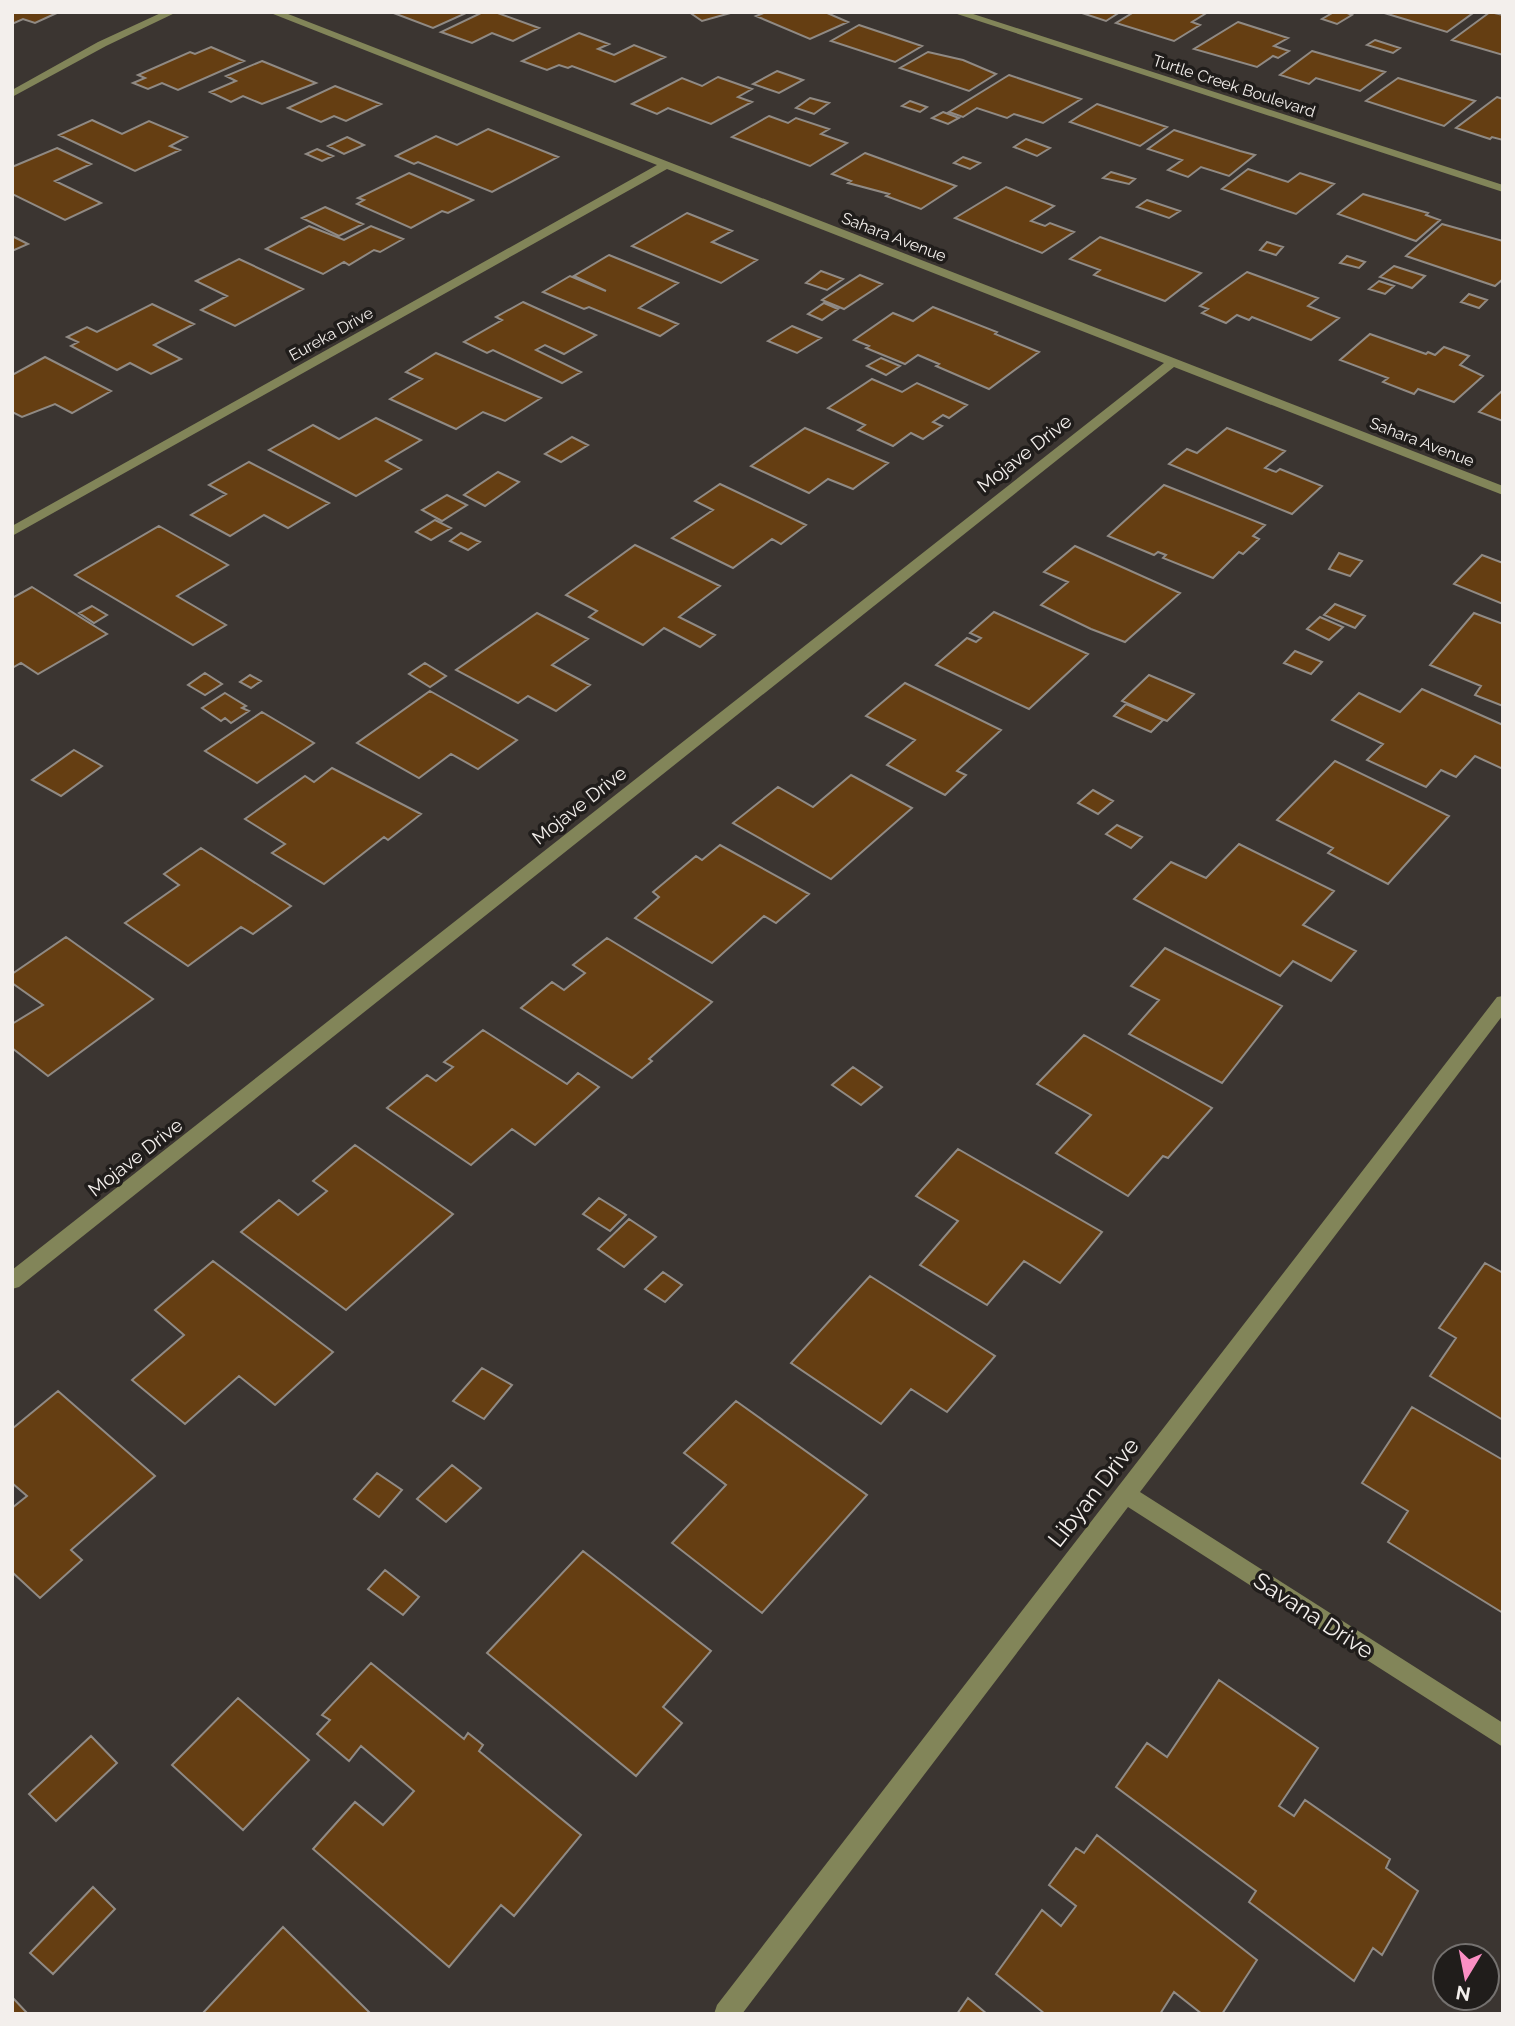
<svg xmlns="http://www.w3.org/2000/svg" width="1515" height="2026" font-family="Raleway,sans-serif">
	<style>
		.building { fill: #653e12; stroke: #908a84; stroke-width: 2 }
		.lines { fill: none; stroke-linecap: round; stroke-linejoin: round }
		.minor { fill: #828559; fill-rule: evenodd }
		.labels { text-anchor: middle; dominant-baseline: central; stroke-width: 7; stroke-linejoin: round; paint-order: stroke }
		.far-street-label { font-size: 16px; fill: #f3efec; stroke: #201d1b }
		.street-label { font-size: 19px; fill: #f3efec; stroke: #201d1b }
		.near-street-label { font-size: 23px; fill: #f3efec; stroke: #201d1b }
	</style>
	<rect width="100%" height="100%" fill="#3b3531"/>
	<path class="building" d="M12 12H59L35 23 23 19 12 24Z
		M391 12H460L464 14 433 28Z
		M483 12H495L539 28 513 41 492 33 472 43 441 32Z
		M689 12H734L702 21Z
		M766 12H825L848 22 810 39 756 16Z
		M1079 12H1120L1106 21Z
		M1134 12H1208L1192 22 1200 25 1174 41 1116 23Z
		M1334 12H1345L1352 15 1337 24 1322 19Z
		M1381 12H1470L1473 13 1447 32Z
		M1490 12 1503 15V55L1452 40Z
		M1238 22 1288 38 1274 46 1289 51 1278 58 1273 56 1257 67 1194 49Z
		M859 25 922 46 895 62 831 41Z
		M579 33 609 44 598 49 614 55 634 45 665 57 615 82 572 66 568 68 559 65 547 70 522 61Z
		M1375 40 1400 48 1393 53 1367 45Z
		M211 47 244 61 178 90 162 83 148 89 133 83 145 78 138 75 190 52 195 54Z
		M1312 51 1385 72 1360 91 1316 78 1309 84 1280 75Z
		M928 52 963 60 996 74 969 91 900 68Z
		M262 61 316 83 262 104 243 96 231 102 210 92 236 81 226 76Z
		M777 71 803 80 779 93 753 84Z
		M1009 75 1081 99 1043 123 1014 114 1007 118 977 108 963 117 949 112Z
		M718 77 752 89 738 97 752 102 711 124 668 108 657 114 632 104 682 78 702 86Z
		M1398 78 1475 101 1444 126 1366 101Z
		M335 86 381 104 346 121 334 116 321 122 288 108Z
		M1497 97 1503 99V140L1492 137 1490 139 1456 128Z
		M810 98 829 103 814 114 796 108Z
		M910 101 927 107 920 112 902 106Z
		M1097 104 1167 127 1140 146 1070 122Z
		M943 112 959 118 948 124 932 118Z
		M769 116 788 123 796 118 829 129 821 134 847 143 810 166 732 137Z
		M92 120 122 134 149 121 187 137 170 146 180 150 135 171 59 135Z
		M488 129 558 157 492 192 418 162 414 164 396 156 436 136 457 145Z
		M1174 130 1240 151 1255 155 1229 176 1201 167 1188 177 1168 170 1182 160 1148 149Z
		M347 137 364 145 344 154 328 146Z
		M1026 139 1050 148 1037 156 1014 147Z
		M57 148 91 164 55 181 101 203 65 220 12 194V167Z
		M317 149 333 156 322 161 306 154Z
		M865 153 956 186 921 209 886 196 889 194 848 183 851 181 832 174Z
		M963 157 980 163 970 169 954 163Z
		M1248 169 1288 182 1300 173 1334 184 1296 214 1222 189Z
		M1111 172 1135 179 1129 184 1103 178Z
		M409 173 473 200 448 213 442 211 411 228 357 204 364 200 358 198Z
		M1006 187 1054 206 1031 221 1045 226 1050 223 1074 232 1042 253 955 218Z
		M1363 194 1428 213 1426 215 1440 220 1416 241 1338 214Z
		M1147 200 1180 211 1169 218 1137 207Z
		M325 207 363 224 339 236 302 218Z
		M687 213 732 231 712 242 757 260 721 283 632 246Z
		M1442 224 1503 241V279L1495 286 1406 256Z
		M309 226 344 240 371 226 403 239 380 252 374 250 349 265 344 262 323 274 266 249Z
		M12 236 28 244 12 251Z
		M1100 237 1201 273 1165 301 1094 275 1100 270 1070 259Z
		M1267 242 1283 247 1276 255 1260 250Z
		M609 255 678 283 639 308 678 324 660 336 589 307 584 309 543 292 570 276 606 291 574 276Z
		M1347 256 1365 262 1359 268 1340 263Z
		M239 259 303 289 235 326 201 310 227 296 196 281Z
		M1394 266 1425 276 1412 288 1380 277Z
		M821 271 843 279 827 290 806 283Z
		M1247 272 1318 298 1308 306 1339 318 1311 340 1252 317 1249 320 1237 315 1226 323 1202 313 1208 309 1200 306Z
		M860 275 882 284 844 309 822 300Z
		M1379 281 1394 286 1385 294 1369 289Z
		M1469 294 1487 300 1479 308 1461 302Z
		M523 302 596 335 564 354 545 345 536 350 581 372 562 383 493 350 487 353 464 342 502 320 496 317Z
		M824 303 838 309 822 320 808 314Z
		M152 304 194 324 154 345 181 359 151 374 130 363 117 370 71 346 78 342 67 337 87 327 97 332Z
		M933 307 997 332 995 334 1039 352 989 389 936 366 939 364 918 355 905 364 866 348 869 346 854 340 893 313 913 321Z
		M792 326 821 338 797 353 768 341Z
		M1370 334 1426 354 1428 352 1435 355 1444 347 1469 356 1460 365 1483 376 1454 402 1418 389 1414 394 1383 382 1388 378 1340 360Z
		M436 353 541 398 505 421 483 412 456 429 390 399 422 379 406 372Z
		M45 357 111 391 72 413 55 404 22 417 12 412V375Z
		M881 358 900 366 886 375 867 366Z
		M872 379 902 392 917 383 967 405 949 418 943 415 933 422 942 426 923 439 911 433 893 446 858 430 865 425 828 408Z
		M1503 390V421L1479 412Z
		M376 418 421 440 386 461 401 469 356 496 269 450 313 425 339 439Z
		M805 428 888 463 853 489 828 479 809 493 751 466Z
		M1227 428 1285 451 1265 468 1276 472 1280 469 1322 486 1292 514 1169 464 1187 449 1197 453Z
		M572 437 588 445 561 462 545 454Z
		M249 462 329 503 288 528 264 515 230 536 191 515 226 494 209 485Z
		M498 472 519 482 485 506 464 495Z
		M720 484 806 525 781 544 772 539 733 568 672 538 713 510 695 501Z
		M1164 485 1265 525 1253 536 1259 539 1243 554 1239 552 1213 578 1163 558 1166 555 1158 552 1154 555 1108 536Z
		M447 495 467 505 442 521 422 510Z
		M435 520 451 528 431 540 416 532Z
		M159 526 228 565 177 596 226 625 193 645 75 575Z
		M461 533 480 542 468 550 450 541Z
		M635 545 720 586 679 617 715 635 700 647 664 628 643 645 589 617 597 611 566 595Z
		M1075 546 1180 593 1125 642 1091 629 1041 605 1068 582 1044 572Z
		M1339 553 1362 561 1350 576 1329 569Z
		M1482 555 1503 563V604L1454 584Z
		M32 587 107 634 38 674 21 663 12 668V598Z
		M1335 604 1365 616 1355 628 1324 615Z
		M92 606 107 615 94 623 79 613Z
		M994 612 1088 654 1029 709 936 665 967 638 976 642 981 638 970 633Z
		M537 613 588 639 552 665 590 685 556 711 528 696 518 703 456 670Z
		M1474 613 1503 624V706L1475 695 1481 686 1430 665Z
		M1320 617 1343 627 1329 640 1307 629Z
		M1295 651 1322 662 1311 674 1284 663Z
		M425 663 446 676 430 687 409 674Z
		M205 673 222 684 205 695 188 685Z
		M250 675 261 681 251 688 240 682Z
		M1149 675 1194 694 1167 721 1122 701Z
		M905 683 1001 730 957 771 966 775 945 795 887 765 915 740 866 716Z
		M1422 689 1503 725V769L1475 756 1456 777 1441 770 1426 787 1367 760 1383 744 1332 720 1359 693 1400 712Z
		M430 691 517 740 478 769 451 754 419 778 357 743Z
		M225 693 246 706 242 708 249 711 231 723 225 718 221 721 202 708Z
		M1126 704 1163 720 1151 732 1114 716Z
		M262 712 314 743 257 783 205 751Z
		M74 750 102 766 61 796 32 780Z
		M1335 761 1449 816 1388 884 1328 853 1333 848 1277 820Z
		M332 768 421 814 388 840 384 837 324 884 272 853 285 844 245 819 305 776 314 782Z
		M851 775 912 808 831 879 733 823 778 787 813 807Z
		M1093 790 1113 801 1098 814 1078 803Z
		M1117 825 1142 837 1131 848 1106 834Z
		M1239 844 1334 891 1303 925 1356 951 1331 981 1293 961 1280 976 1134 899 1171 862 1206 878Z
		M720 845 809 894 776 923 764 916 712 963 635 918 659 897 653 892 696 856 702 860Z
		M201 848 291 906 253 934 241 927 188 966 125 923 179 885 164 874Z
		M66 937 153 999 48 1076 12 1048V1024L43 1005 12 983V974Z
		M607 938 712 1002 649 1059 652 1061 632 1078 521 1008 552 982 564 990 585 973 573 965Z
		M1165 948 1282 1006 1222 1083 1129 1034 1159 1000 1131 986Z
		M483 1030 567 1084 578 1073 599 1087 535 1145 512 1129 471 1165 387 1108 427 1075 436 1081 453 1067 444 1062Z
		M1084 1035 1212 1108 1168 1158 1163 1156 1128 1196 1056 1153 1091 1115 1037 1084Z
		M853 1067 882 1087 861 1105 832 1085Z
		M355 1145 453 1214 346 1310 241 1232 279 1200 298 1215 327 1191 313 1181Z
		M958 1149 1102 1232 1060 1283 1024 1261 987 1305 920 1265 958 1221 916 1196Z
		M599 1198 626 1215 610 1231 583 1214Z
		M629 1219 656 1237 624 1267 598 1249Z
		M213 1261 333 1352 275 1405 239 1376 185 1424 132 1380 184 1335 155 1310Z
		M1485 1263 1503 1273V1420L1430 1376 1456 1338 1439 1328Z
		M663 1272 682 1285 665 1302 645 1289Z
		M870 1276 995 1356 947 1412 911 1389 881 1424 791 1363Z
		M482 1368 512 1385 484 1419 453 1401Z
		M58 1391 155 1476 71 1550 82 1560 40 1598 12 1572V1508L27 1496 12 1483V1429Z
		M736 1401 867 1495 762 1613 672 1543 726 1485 684 1453Z
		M1412 1407 1503 1460V1613L1388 1542 1408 1511 1362 1483Z
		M452 1465 481 1488 446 1522 417 1499Z
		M377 1473 402 1490 379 1517 354 1499Z
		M583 1551 711 1651 663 1707 682 1723 636 1776 487 1653Z
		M385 1570 419 1597 403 1615 368 1589Z
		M371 1663 464 1739 468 1733 483 1745 479 1751 581 1835 514 1916 501 1905 449 1967 313 1849 355 1802 383 1825 414 1791 361 1746 349 1761 317 1734 330 1720 322 1715Z
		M1219 1680 1318 1748 1279 1806 1294 1816 1305 1800 1390 1859 1386 1868 1418 1891 1382 1955 1373 1948 1354 1981 1249 1902 1256 1891 1116 1787 1147 1743 1167 1757Z
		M238 1698 309 1760 243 1830 172 1765Z
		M91 1736 117 1763 56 1821 29 1794Z
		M1097 1835 1257 1960 1222 2014H1202L1174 1992 1160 2014H1045L996 1974 1042 1910 1061 1926 1076 1906 1049 1885 1076 1848 1084 1853Z
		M93 1887 115 1909 53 1974 30 1953Z
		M283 1927 371 2014H202Z
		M12 1997 28 2014H12Z
		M968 1998 987 2014H957Z"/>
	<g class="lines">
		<path class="minor" d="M163 12H177L106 46 12 97V90L98 42Z
			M268 12H283L1503 486V495L1174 367 19 1287 12 1289V1270L1164 363 667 169 12 536V526L657 165Z
			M951 12H967L1503 185V192Z
			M1503 996V1015L1140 1492 1503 1723V1747L1128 1507 742 2014H714L717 2005 1497 997Z"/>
	</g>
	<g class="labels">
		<g class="far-street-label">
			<text transform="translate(1234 86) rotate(18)">Turtle Creek Boulevard</text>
			<text transform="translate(894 237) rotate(21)">Sahara Avenue</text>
			<text transform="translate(331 334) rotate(-29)">Eureka Drive</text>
			<text transform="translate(1422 442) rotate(21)">Sahara Avenue</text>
		</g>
		<g class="street-label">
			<text transform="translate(1024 453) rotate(-38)">Mojave Drive</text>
			<text transform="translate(579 805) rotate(-38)">Mojave Drive</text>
			<text transform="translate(135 1157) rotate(-38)">Mojave Drive</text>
		</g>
		<g class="near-street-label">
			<text transform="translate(1093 1492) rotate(-52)">Libyan Drive</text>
			<text transform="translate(1314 1615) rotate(33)">Savana Drive</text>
		</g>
	</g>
	<rect width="1515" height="2026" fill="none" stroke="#f3efec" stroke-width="28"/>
	<g transform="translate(1466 1977) rotate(190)"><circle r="33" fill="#201d1b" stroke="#74716f" stroke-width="2"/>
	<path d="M0-5L12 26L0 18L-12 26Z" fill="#fb8fc4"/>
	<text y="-10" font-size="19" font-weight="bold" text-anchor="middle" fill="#f3efec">N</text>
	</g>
</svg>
